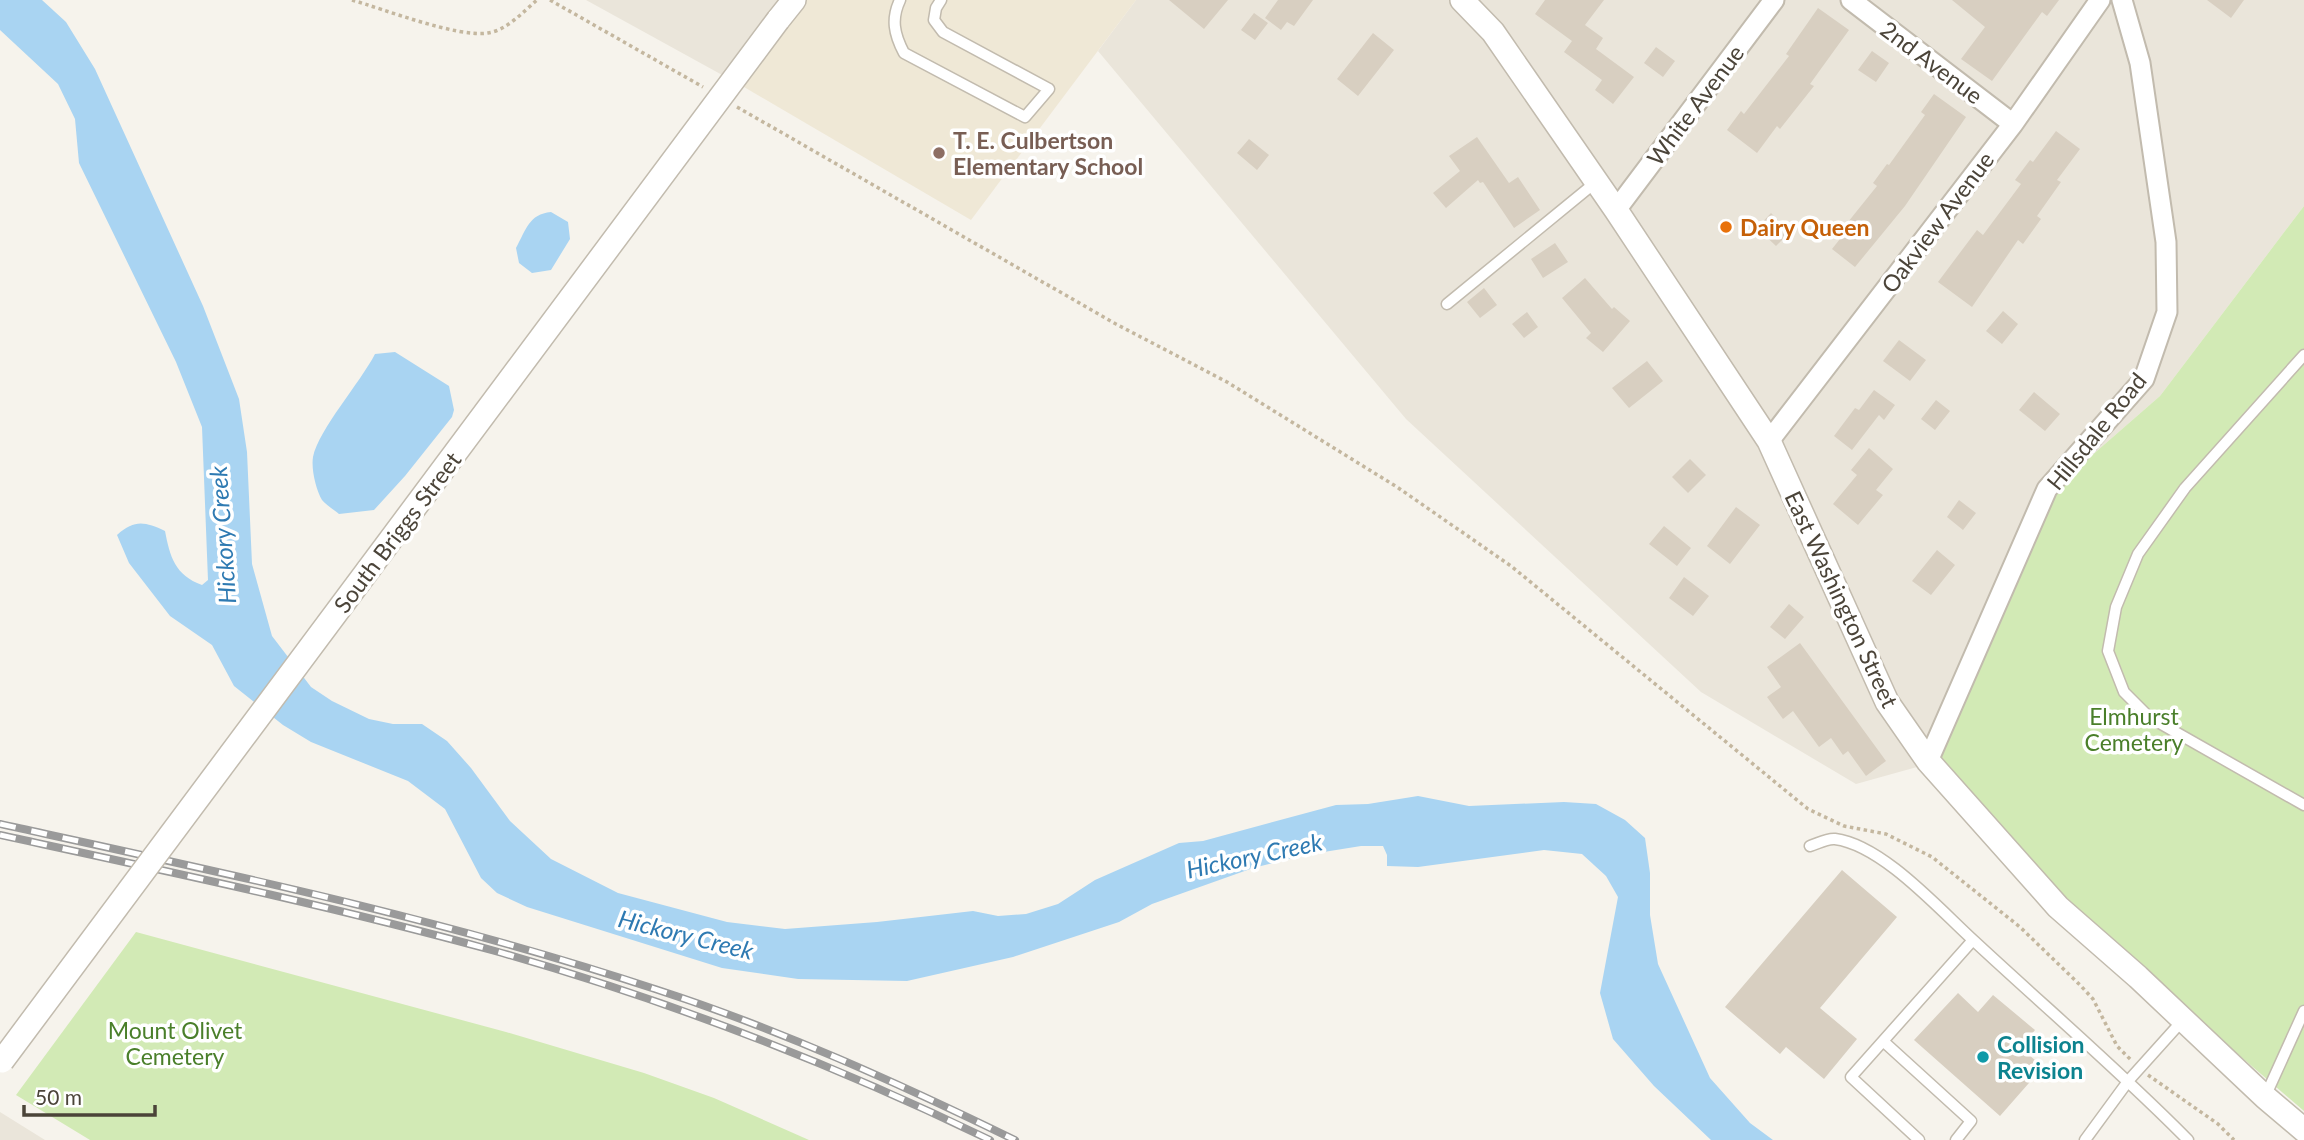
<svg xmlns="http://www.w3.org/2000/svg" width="2304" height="1140" font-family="Lato,sans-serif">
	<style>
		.residential { fill: #eae5da }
		.education { fill: #efe8d6 }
		.green { fill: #d2eab5 }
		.water { fill: #a9d4f2 }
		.building { fill: #d8cfc1 }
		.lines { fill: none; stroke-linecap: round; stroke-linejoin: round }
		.service-casing { stroke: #c2bbae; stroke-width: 13 }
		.minor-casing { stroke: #c2bbae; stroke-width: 23 }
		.tertiary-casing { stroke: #c2bbae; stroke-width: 26 }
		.path { stroke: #c4b79f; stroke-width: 3.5; stroke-dasharray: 3.5 3.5; stroke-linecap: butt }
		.service { stroke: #fff; stroke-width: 10 }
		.minor { stroke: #fff; stroke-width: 19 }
		.tertiary { stroke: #fff; stroke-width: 23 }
		.rail-casing { stroke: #9a9a9a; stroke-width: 8 }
		.rail { stroke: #fff; stroke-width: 5; stroke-dasharray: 16; stroke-linecap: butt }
		.tertiary-bridge-casing { stroke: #c2bbae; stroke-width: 26; stroke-linecap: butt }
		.tertiary-bridge { stroke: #fff; stroke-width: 23 }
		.education-dot { fill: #8d6e63; stroke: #fff; stroke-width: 2.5 }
		.food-dot { fill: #e8710a; stroke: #fff; stroke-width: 2.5 }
		.culture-dot { fill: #0f9aa8; stroke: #fff; stroke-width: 2.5 }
		.labels { text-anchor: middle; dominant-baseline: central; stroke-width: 7; stroke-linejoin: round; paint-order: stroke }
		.street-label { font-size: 23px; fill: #4b4439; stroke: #fff }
		.education-label { font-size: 23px; font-weight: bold; fill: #785e54; stroke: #fff; text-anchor: start }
		.food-label { font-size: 23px; font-weight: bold; fill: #c56008; stroke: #fff; text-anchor: start }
		.park-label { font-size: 23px; fill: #4a7f2a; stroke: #fff }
		.culture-label { font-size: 23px; font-weight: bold; fill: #0d838f; stroke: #fff; text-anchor: start }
		.water-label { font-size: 24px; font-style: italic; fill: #2e7ab2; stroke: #fff }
	</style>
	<rect width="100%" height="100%" fill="#f6f3ec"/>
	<path class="residential" d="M586 0H806L744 87Z
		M1136 0H2304V206L2160 396 2051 491 1935 762 1856 784 1701 692 1406 419 1098 51Z
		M0 1112 45 1140H0Z"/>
	<path class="education" d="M806 0H1136L971 220 744 87Z"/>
	<path class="green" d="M2304 206V1111L2061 902 1935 762 2051 491 2160 396Z
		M136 932 506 1032 644 1073 714 1098 809 1140H90L16 1095Z"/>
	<path class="water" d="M0 0H42L66 22 95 69 203 306 239 399 247 452 252 564 272 636 311 687 332 701 369 719 393 724H422L447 741 471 768 510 821 551 859 618 893 727 922 785 929 877 922 973 911 998 916 1026 914 1058 904 1095 880 1179 843 1203 841 1336 805 1368 804 1418 796 1469 806 1564 802 1596 804 1625 820 1645 838 1650 873V915L1658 964 1710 1078 1750 1123 1773 1140H1711L1654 1086 1613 1039 1600 993 1618 897 1606 876 1582 854 1544 850 1418 867 1387 866V855L1383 846H1361L1305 855 1253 868 1152 904 1119 922 1013 957 907 981 798 979 722 968 527 907 497 893 481 878 445 809 408 781 311 742 283 725 234 686 212 645 170 616 129 563 117 535C135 519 145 522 165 531 170 557 175 575 202 585L208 580 202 427 176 362 79 163 75 119 58 84 0 30Z
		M551 212 568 222 570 239 551 270 532 273 519 263 516 248C526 230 529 214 551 212Z
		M395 352 449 386 454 410 452 417 405 476 374 510 339 514C334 510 326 505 322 500 316 490 311 469 313 457 319 429 360 383 375 354Z"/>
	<path class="building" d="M1169 0H1228L1204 29Z
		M1278 0H1313L1294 26 1287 22 1281 30 1265 18Z
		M1545 0H1604L1585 25 1603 38 1596 49 1634 77 1613 104 1595 90 1602 80 1564 52 1572 41 1535 14Z
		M1952 0H2059L2047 16 2042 12 1992 81 1961 59 1985 27Z
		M2207 0H2244L2231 18Z
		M1818 8 1849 30 1810 84 1814 86 1780 129 1777 126 1757 153 1727 130 1741 111 1744 114 1789 56 1786 54Z
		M1254 13 1268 23 1255 40 1241 30Z
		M1373 33 1394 50 1358 96 1337 79Z
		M1656 47 1675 61 1663 77 1644 63Z
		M1872 51 1889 63 1876 82 1858 70Z
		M1934 94 1966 117 1905 206 1855 267 1832 249 1851 225 1848 222 1877 186 1873 183 1887 164 1889 165 1925 115 1921 112Z
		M2056 131 2080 149 2057 180 2061 182 2037 216 2041 219 2023 244 2018 240 1972 307 1938 282 1977 230 1983 235 2021 184 2015 180 2030 160 2033 162Z
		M1477 137 1509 183 1518 177 1540 210 1514 228 1483 182 1480 183 1478 180 1446 208 1433 193 1460 171 1449 156Z
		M1249 139 1269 155 1257 170 1237 153Z
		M1771 213 1790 232 1776 246 1757 228Z
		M1555 243 1568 262 1543 278 1531 259Z
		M1585 278 1612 309 1614 307 1630 321 1603 352 1586 338 1591 333 1562 298Z
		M1484 288 1497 305 1480 318 1467 302Z
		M2003 311 2018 324 2002 344 1986 331Z
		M1527 312 1538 327 1524 338 1512 324Z
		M1899 340 1926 360 1910 381 1883 361Z
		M1647 361 1663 381 1629 408 1612 388Z
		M1874 390 1895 405 1884 420 1879 415 1852 450 1834 436 1855 408 1859 410Z
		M2034 392 2060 414 2045 431 2019 410Z
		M1936 400 1950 411 1935 430 1921 419Z
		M1869 448 1893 469 1876 490 1883 495 1858 525 1833 504 1857 475 1851 470Z
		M1690 459 1706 475 1688 493 1672 477Z
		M1959 500 1976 513 1963 530 1947 517Z
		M1736 507 1760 525 1730 564 1707 546Z
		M1664 526 1691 548 1677 566 1649 544Z
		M1937 550 1955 565 1931 595 1912 581Z
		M1684 577 1709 596 1693 616 1669 598Z
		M1789 604 1804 617 1785 639 1770 627Z
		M1800 643 1886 761 1866 776 1848 751 1843 755 1831 738 1819 747 1793 711 1783 719 1767 697 1781 687 1767 667Z
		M1842 870 1897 917 1820 1008 1857 1039 1824 1079 1786 1047 1780 1054 1725 1007Z
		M1958 993 1978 1012 1993 995 2035 1030 2021 1048 2043 1067 2000 1116 1914 1040Z"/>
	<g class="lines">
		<g class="service-casing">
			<path id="service" d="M900 0C891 19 894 34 904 53L1025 117 1049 89 943 32 934 20 936 8 941 0
				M1447 304 1596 182
				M2304 355 2185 488 2138 554 2116 607 2108 651 2124 692 2149 717 2304 805
				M1810 846C1817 844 1827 838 1835 839 1882 845 1938 908 1973 940
				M1883 1041 1971 1121 1956 1140
				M2265 1097 2304 1011
				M1919 1140 1851 1077 1973 940C2045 1007 2119 1070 2188 1140
				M2085 1140 2129 1080 2183 1020"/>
		</g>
		<g class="minor-casing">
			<path id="minor" d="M1851 0 2013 124
				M1616 210 1774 0
				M1769 441 2013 124 2100 0
				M1928 761 2047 489 2144 379 2167 312 2166 242 2140 63 2122 0"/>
		</g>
		<g class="tertiary-casing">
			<path id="tertiary" d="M1462 0 1493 32 1616 210 1769 441 1887 702 1928 761 2058 907 2138 977 2265 1097 2304 1130
				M778 20 794 0"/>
		</g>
		<path class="path" d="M352 0C383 9 458 38 488 33 507 30 523 12 537 0
			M550 0 703 87
			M737 107 1116 324 1227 382 1397 487 1511 566 1808 809 1844 826 1886 834 1932 857 2020 927 2080 985 2093 999 2117 1046 2132 1061
			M2148 1075 2218 1124 2234 1140"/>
		<use href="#service" class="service"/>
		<use href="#minor" class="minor"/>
		<use href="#tertiary" class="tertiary"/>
		<g class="rail-casing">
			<path id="rail" d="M0 824C220 872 440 918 655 989 779 1029 898 1083 1015 1140
				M0 835C166 871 332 906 495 951 665 999 831 1063 990 1140"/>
		</g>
		<use href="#rail" class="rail"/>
		<g class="tertiary-bridge-casing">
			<path id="tertiary-bridge" d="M2 1061 778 20"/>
		</g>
		<use href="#tertiary-bridge" class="tertiary-bridge"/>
	</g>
	<circle class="education-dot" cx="939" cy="153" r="7"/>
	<circle class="food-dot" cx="1726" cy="227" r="7"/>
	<circle class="culture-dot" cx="1983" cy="1057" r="7"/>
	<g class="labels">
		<g class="street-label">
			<text transform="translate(1932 62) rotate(37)">2nd Avenue</text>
			<text transform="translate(1695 105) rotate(-53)">White Avenue</text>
			<text transform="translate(1937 222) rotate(-53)">Oakview Avenue</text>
			<text transform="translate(2096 431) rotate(-51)">Hillsdale Road</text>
			<text transform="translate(397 532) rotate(-53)">South Briggs Street</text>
			<text transform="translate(1842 599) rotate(65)">East Washington Street</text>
		</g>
		<g class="education-label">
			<text x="953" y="140">T. E. Culbertson<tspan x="953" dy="26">Elementary School</tspan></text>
		</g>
		<g class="food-label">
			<text x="1740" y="227">Dairy Queen</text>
		</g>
		<g class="park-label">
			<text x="2134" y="716">Elmhurst<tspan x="2134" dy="26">Cemetery</tspan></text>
			<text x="175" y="1030">Mount Olivet<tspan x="175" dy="26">Cemetery</tspan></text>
		</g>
		<g class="culture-label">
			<text x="1997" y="1044">Collision<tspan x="1997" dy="26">Revision</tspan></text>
		</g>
		<g class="water-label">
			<text transform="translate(222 535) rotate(-94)">Hickory Creek</text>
			<text transform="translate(1254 855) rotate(-12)">Hickory Creek</text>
			<text transform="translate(686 934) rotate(14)">Hickory Creek</text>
		</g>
	</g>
	<path d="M24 1105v10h131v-10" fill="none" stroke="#4b4439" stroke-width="3.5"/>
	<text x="35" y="1105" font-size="21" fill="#4b4439" stroke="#ffffff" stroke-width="5" paint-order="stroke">50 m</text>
</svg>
